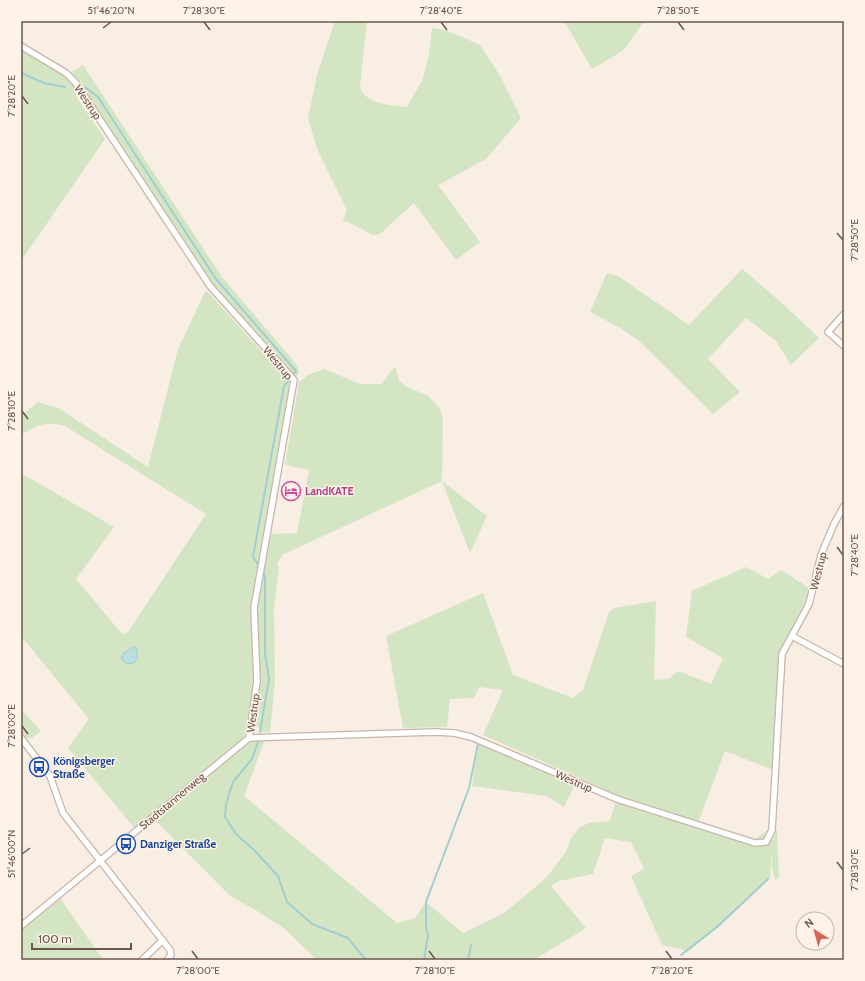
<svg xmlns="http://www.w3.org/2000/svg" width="865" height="981" font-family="Cabin,sans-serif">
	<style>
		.green { fill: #d4e5c3 }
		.water { fill: #badee0; stroke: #a1ced1 }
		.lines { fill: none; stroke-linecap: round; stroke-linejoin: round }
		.stream { stroke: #a1ced1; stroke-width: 2 }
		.street-casing { stroke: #c8b5ab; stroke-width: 8 }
		.street { stroke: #fff; stroke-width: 5.5 }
		.ticks { fill: none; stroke: #6e554c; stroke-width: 1.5 }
		.labels { text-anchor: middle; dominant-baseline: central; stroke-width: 3; stroke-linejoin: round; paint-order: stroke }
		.street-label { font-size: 11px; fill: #6e554c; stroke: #fdf3e8 }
		.hotel-label { font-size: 11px; font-weight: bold; fill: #b23c85; stroke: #fdf3e8; text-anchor: start }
		.transit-label { font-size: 11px; font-weight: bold; fill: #164399; stroke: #fdf3e8; text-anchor: start }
		.neatline { fill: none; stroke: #6e554c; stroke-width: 1.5 }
		.ticks-label { font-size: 10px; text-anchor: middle; fill: #6e554c }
	</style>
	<rect width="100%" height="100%" fill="#f9eee3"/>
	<path class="green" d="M335 21H367L360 87C365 104 391 105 407 107L423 79 429 54 432 28 448 31 480 45 499 74 521 118 486 159 438 185 480 242 456 260 414 203 380 234 373 235 346 221 342 223 347 210 317 149 308 118 317 75Z
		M564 21H644L624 50 592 69Z
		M21 49 62 74 73 85 77 98 105 139 21 261Z
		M83 65 222 277 292 359 298 367 299 374 294 378 210 285 69 73Z
		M742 269 782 303 819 338 791 365 776 341 746 318 708 359 740 392 713 414 639 341 620 328 590 312 607 273 618 276 689 325Z
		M206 290 290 383 252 607 253 697 247 730 243 738 136 830 68 748 89 719 21 636V473L114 527 76 579 122 634 128 632 206 514 65 426C45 421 38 424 21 435V416L38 402 60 409 148 467 178 349Z
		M395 366 399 381 409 388 427 395 439 407 443 418 442 481 487 516 470 553 442 481 282 555 277 564 279 569 274 609 275 682 270 732H262L255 724 259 700 257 607 263 568 271 534 297 533 309 470 285 465 299 382 308 375 324 369 360 384H382Z
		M746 567 768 579 781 570 811 589 780 654 773 770 725 751 698 823 753 841 770 828 773 840 775 830H777L779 877 775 880 772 867V851L770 878 717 928 689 951 662 945 631 876 644 869 631 842 605 838 593 874 559 881 551 886 586 928 534 960H317L285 929 254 909 230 896 155 820 250 741 265 739 244 796 397 923 415 918 426 902 463 933 504 913 545 879 566 852 571 838 580 827 589 823 610 821 616 801 645 812 651 806 620 796 483 735 503 690 479 687 474 698 450 699 447 727 403 728 386 636 483 593 513 675 573 698 583 690 609 612 614 608 656 601 654 680 669 679 678 671 711 684 723 658 686 637 692 591Z
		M21 709 41 731 32 738H25L21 733Z
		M478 744 575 785 564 807 547 796 472 786Z
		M60 898 103 960H21V929Z"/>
	<path class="water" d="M133 647H136L138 659 134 663 127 664 121 659 124 653Z"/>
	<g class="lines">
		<path class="stream" d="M21 73 44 83 65 87
			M85 87 98 97 216 279 296 371 292 376
			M260 567 253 557 284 386 290 379
			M260 732 269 679 265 653V576L263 571
			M258 742 252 759 233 782 226 804 225 817 236 834 254 850 278 876 287 902 312 924 348 938 366 960
			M681 955 717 927 768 879
			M424 960 428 935 426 928V902L469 788 478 744
			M468 960 471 945"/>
		<g class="street-casing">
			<path id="street" d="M21 46 66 73 75 82 210 286 294 380 254 608 257 681 249 738
				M844 314 828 332 844 346
				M792 636 844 664
				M21 738 50 776 63 813 170 950 171 955 167 960
				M249 738 435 732 454 733 471 737 617 799 755 843 766 842 772 830 782 654 809 604 821 555 834 524 844 506
				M21 926 249 738
				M142 960 163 940"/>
		</g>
		<use href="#street" class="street"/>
	</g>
	<path class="ticks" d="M204 22 210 30M441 22 447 30M678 22 684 30M103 28 111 22M22 96 28 104M837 233 843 240M22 411 28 419M837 547 843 555M22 726 28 734M22 854 30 848M837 862 843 870M192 951 198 959M429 951 435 959M666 951 672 959"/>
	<defs>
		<g id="hotel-ring" transform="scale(1)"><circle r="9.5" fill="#fdf3e8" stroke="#d1479c" stroke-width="1.5"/><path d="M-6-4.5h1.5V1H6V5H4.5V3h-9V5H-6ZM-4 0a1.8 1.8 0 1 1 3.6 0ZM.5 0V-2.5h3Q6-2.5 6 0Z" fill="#d1479c"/></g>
		<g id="bus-ring" transform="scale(1)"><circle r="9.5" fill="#fdf3e8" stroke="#1a4fb4" stroke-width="1.5"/><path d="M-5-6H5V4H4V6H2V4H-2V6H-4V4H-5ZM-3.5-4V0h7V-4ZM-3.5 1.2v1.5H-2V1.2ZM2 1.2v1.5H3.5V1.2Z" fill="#1a4fb4"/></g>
	</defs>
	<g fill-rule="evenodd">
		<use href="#hotel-ring" x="291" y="491"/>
		<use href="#bus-ring" x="39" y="767"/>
		<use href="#bus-ring" x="126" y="844"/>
	</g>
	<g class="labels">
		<g class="street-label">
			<text transform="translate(88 102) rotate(56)">Westrup</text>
			<text transform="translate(278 363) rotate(50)">Westrup</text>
			<text transform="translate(818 571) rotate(-76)">Westrup</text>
			<text transform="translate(253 713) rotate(-82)">Westrup</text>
			<text transform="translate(574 781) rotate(23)">Westrup</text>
			<text transform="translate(172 801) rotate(-40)">Stadtstannenweg</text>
		</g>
		<g class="hotel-label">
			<text x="305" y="491">LandKATE</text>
		</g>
		<g class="transit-label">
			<text x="53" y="761">Königsberger<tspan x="53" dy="13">Straße</tspan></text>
			<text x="140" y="844">Danziger Straße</text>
		</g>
	</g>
	<rect width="865" height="981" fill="none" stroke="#fdf3e8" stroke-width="44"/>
	<g transform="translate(815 931) rotate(323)"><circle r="19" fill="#fdf3e8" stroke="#c4b4aa"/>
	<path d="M0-3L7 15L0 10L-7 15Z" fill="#d66555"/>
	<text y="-6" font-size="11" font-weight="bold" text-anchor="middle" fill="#6e554c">N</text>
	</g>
	<path d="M32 943v6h99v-6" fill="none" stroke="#6e554c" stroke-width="2"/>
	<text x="38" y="943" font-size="12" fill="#6e554c" stroke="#fdf3e8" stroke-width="3" paint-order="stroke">100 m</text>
	<rect x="22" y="22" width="821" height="937" class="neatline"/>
	<g class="ticks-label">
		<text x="111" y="14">51°46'20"N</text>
		<text x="204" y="14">7°28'30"E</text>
		<text x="441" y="14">7°28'40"E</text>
		<text x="678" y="14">7°28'50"E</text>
		<text transform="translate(11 96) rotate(-90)" y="4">7°28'20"E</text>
		<text transform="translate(854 240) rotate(-90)" y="4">7°28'50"E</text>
		<text transform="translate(11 411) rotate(-90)" y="4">7°28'10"E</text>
		<text transform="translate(854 555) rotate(-90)" y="4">7°28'40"E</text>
		<text transform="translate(11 726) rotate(-90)" y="4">7°28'00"E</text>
		<text transform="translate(11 854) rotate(-90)" y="4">51°46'00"N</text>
		<text transform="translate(854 870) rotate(-90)" y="4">7°28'30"E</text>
		<text x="198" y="974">7°28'00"E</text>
		<text x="435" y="974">7°28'10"E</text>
		<text x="672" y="974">7°28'20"E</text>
	</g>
</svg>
